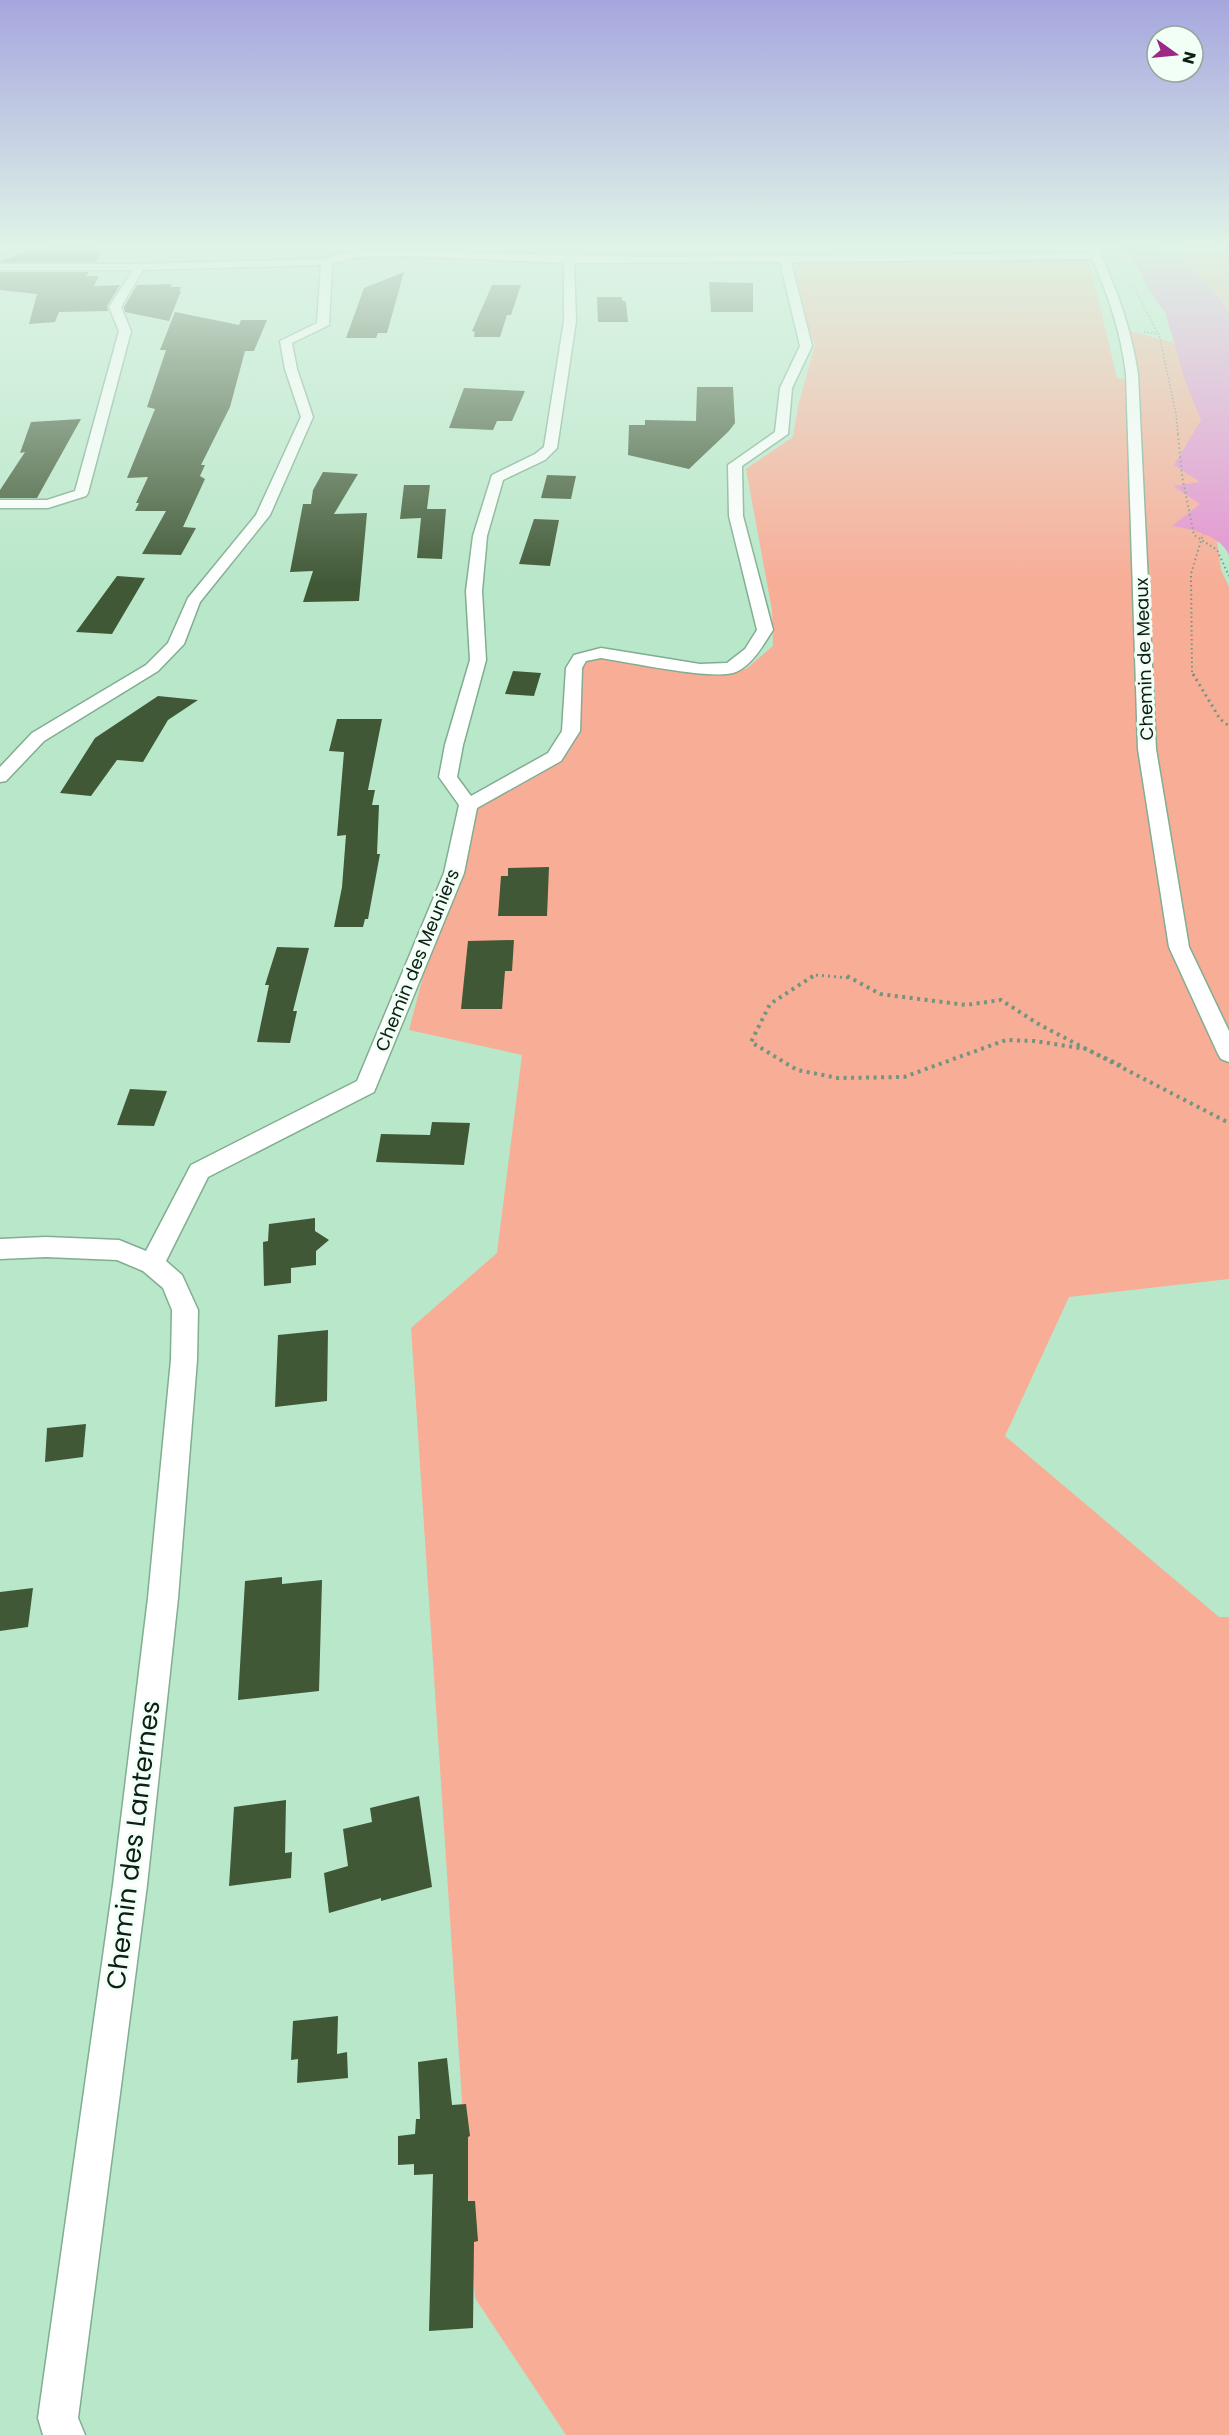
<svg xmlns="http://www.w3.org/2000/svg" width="1229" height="2435" font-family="Poppins,sans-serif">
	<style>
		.green { fill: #f8ad97 }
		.water { fill: #e492cf }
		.building { fill: #405836 }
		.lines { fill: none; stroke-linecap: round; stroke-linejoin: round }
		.street-casing { stroke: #81ad91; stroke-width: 3 }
		.primary-casing { stroke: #81ad91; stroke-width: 3 }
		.path-far3 { stroke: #73957f; stroke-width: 1.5; stroke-dasharray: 1.5 2; stroke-linecap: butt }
		.path-far2 { stroke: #73957f; stroke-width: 2; stroke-dasharray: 1.5 3; stroke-linecap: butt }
		.path-far1 { stroke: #73957f; stroke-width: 3; stroke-dasharray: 2 4; stroke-linecap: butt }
		.path { stroke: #73957f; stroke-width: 4; stroke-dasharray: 3 4.5; stroke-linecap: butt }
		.street { fill: #fff; fill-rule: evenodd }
		.primary { fill: #fff; fill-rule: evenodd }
		.labels { text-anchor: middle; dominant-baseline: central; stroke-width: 6; stroke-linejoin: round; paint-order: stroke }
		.far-street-label { font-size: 18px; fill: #0d1e14; stroke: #f1fff6 }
		.near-street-label { font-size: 26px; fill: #0d1e14; stroke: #f1fff6 }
	</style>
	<rect width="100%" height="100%" fill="#b9e7c9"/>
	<path class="green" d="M1180 244H1215L1229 257V312C1215 287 1192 270 1169 254L1177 252Z
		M1088 256 1117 378 1128 380 1124 329 1174 343 1201 420 1221 570 1229 587V1279L1069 1297 1005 1436 1219 1617H1229V2435H566L475 2298 411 1328 497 1253 522 1055 409 1030 468 805 555 757 571 731 580 658 746 669 773 646 772 610 746 469 793 437 798 406 815 345 785 260Z"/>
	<path class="water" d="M1119 244C1128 243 1145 240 1153 244 1177 253 1215 288 1229 312V555C1221 535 1191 529 1172 526L1200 504 1173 486 1200 482 1174 465 1201 420 1186 383 1165 312 1149 290 1134 261Z"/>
	<path class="building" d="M97 247 96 249H103L95 262H0L24 252 26 248Z
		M0 272H89L86 276H99L94 286 120 285 107 306 108 311 59 312 55 322 29 324 37 294 0 290Z
		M404 272 387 333H378L376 338H346L364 288Z
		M709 282 753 283V312H711Z
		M172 284 170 287H181L179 291H181L169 321 125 312 124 307 137 285Z
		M492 285H521L511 315H507L500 337H474L475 332 472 331Z
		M597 297H622V300L626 302 628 322H598Z
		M175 312 239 325 241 320H267L254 351H245L230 407 201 465H205L200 476 205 479 183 527 196 528 181 555 142 554 166 511H135L139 503H136L148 477 127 478 155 409 147 407 166 350H160Z
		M697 387H733L735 423 729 431 689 469 628 455 629 425H645V420L696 421Z
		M464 388 525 391 512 421H497L493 430 449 428Z
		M81 419 37 498H0V490L25 452 20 453 31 422Z
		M323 472 358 474 334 514 367 513 359 601 303 602 313 571 290 572 303 504H311L313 490Z
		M547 475 576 476 571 499 541 498Z
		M404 485H430L427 509H446L442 559 417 558 421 518 400 519Z
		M534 519 559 520 550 566 519 564Z
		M117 576 145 578 112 634 76 632Z
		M513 671 541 673 534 696 505 694Z
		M158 696 198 700 168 720 143 762 117 760 91 796 60 793 95 738Z
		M337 719H382L368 790H375L372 805H379L377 854H380L368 919H365L363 927H334L342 887 346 835 337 836 344 752 329 751Z
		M549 867 547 916H498L501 876H508V868Z
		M514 940 512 971H505L502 1009H461L468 941Z
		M277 947 309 948 293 1011H297L290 1043 257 1042 269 985H265Z
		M130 1089 167 1091 154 1126 117 1125Z
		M432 1122 470 1123 464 1165 376 1162 381 1134 430 1135Z
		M315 1218V1231L329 1240 316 1251V1265L291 1268V1283L264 1286 263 1242 268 1241 269 1224Z
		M328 1330 327 1401 275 1407 278 1335Z
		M86 1424 83 1457 45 1462 47 1428Z
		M282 1577V1584L322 1580 319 1691 238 1700 245 1581Z
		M33 1588 28 1627 0 1631V1592Z
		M419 1796 432 1887 381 1901V1898L329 1913 324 1873 348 1866 343 1829 372 1822 370 1808Z
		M286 1800 285 1853 292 1852 291 1878 229 1886 234 1807Z
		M338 2016 337 2054 347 2052 348 2078 297 2083 298 2059 291 2060 293 2021Z
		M447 2058 452 2105 466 2104 470 2136 468 2137V2201H475L478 2241 474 2242 473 2328 429 2331 433 2174 414 2175V2164L398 2165V2136L415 2134 416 2119H420L418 2062Z"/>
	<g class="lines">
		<g class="street-casing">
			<path id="street" d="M1086 244H1096C1116 287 1131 327 1138 374L1156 749 1189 947 1229 1031V1062L1221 1059 1218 1054 1169 947 1138 749 1126 374C1121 333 1109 296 1092 259L791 262 812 346 792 388 788 434 742 466 743 516 773 630C763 645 753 664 736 672 715 681 628 662 601 658L586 661 582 668 580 731 561 761 477 808 464 873 374 1092 208 1177 166 1261 182 1275 198 1310 197 1360 178 1598 147 1885 78 2418 85 2435H43L38 2418 113 1885 148 1598 171 1360 172 1310 163 1288 143 1271 117 1260 46 1257 0 1259V1239L46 1237 119 1240 146 1251 191 1165 357 1081 444 873 459 805 439 777 445 745 470 660 466 591 473 536 492 475 535 454 544 447 564 321V263L407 256 357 257 332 264 329 325 292 343 297 369 313 417 270 515 200 602 184 644 158 671 44 741 6 781 0 782V767L32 733 146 665 168 643 188 598 256 515 301 417 285 369 280 341 317 323 321 265 143 270 121 307 131 331 88 493 86 496 48 508H0V500H47L75 491 119 331 109 307 133 270H0V264H140L325 259 339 254 381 250 644 257 1090 253ZM780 262 800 346 780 388 775 432 728 465 729 516 757 630 745 649 727 663 700 664 601 648 574 655 566 668 562 731 548 753 471 796 457 777 463 745 486 660 482 591 487 536 503 480 545 460 557 448 576 321 574 263Z"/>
		</g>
		<g class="primary-casing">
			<path id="primary" d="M0 244H15L0 253Z"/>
		</g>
		<path class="path-far3" d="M1134 287 1158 334
			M1144 332 1159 334 1176 414 1178 435"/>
		<path class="path-far2" d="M1178 434 1182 476 1194 535 1217 550 1229 576
			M1194 676 1192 672 1191 574 1203 534"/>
		<path class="path-far1" d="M1193 674 1220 719 1229 726
			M811 978 815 975 850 978"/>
		<path class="path" d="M813 976 770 1004 751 1042 797 1070 838 1078 904 1077 1006 1040 1035 1041 1086 1049 1122 1066
			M847 976 880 994 966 1005 1001 1000 1040 1025 1229 1123"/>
		<use href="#street" class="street"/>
		<use href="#primary" class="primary"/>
	</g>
	<linearGradient id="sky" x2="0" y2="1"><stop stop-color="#a6a6de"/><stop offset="0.42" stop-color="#e0f4e7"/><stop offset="1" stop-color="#e0f4e7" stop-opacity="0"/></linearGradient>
	<rect width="1229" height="584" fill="url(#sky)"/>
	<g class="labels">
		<g class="far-street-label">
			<text transform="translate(1144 659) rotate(-92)">Chemin de Meaux</text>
			<text transform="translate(417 960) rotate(-68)">Chemin des Meuniers</text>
		</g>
		<g class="near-street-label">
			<text transform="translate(133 1845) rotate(-83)">Chemin des Lanternes</text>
		</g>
	</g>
	<g transform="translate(1175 54) rotate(105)"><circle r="28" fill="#f1fff6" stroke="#96a59c" stroke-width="1.5"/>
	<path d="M0-4.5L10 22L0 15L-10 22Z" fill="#9b2986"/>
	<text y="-9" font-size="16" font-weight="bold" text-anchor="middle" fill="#0d1e14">N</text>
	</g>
</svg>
